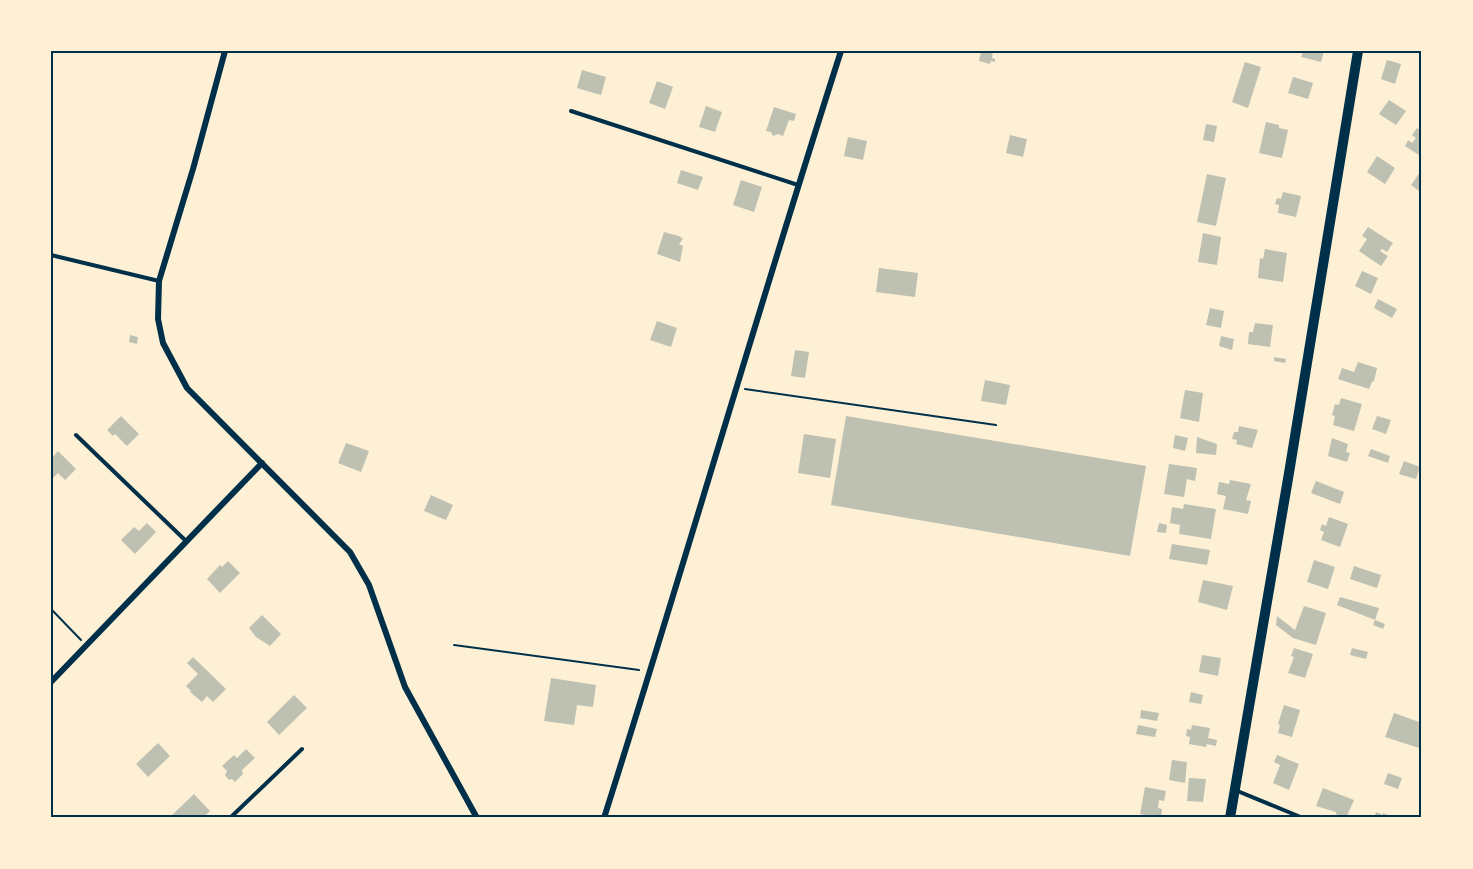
<svg xmlns="http://www.w3.org/2000/svg" width="1473" height="869" font-family="'Sofia Sans Condensed',sans-serif">
	<style>
		.building { fill: #bec0b2 }
		.lines { fill: none; stroke-linecap: round; stroke-linejoin: round }
		.path { stroke: #003049; stroke-width: 2 }
		.service { stroke: #003049; stroke-width: 4 }
		.minor { stroke: #003049; stroke-width: 6 }
		.tertiary { stroke: #003049; stroke-width: 10 }
		.neatline { fill: none; stroke: #003049; stroke-width: 2 }
	</style>
	<rect width="100%" height="100%" fill="#fdf0d5"/>
	<path class="building" d="M981 51H993L992 58 995 59V62L991 61 990 64 979 61Z
		M1303 51H1324L1321 62 1301 57Z
		M1387 60 1401 64 1395 84 1381 79Z
		M1245 62 1261 67 1248 108 1232 102Z
		M582 70 606 77 601 95 577 88Z
		M1293 77 1313 83 1308 99 1288 93Z
		M657 81 673 87 665 109 649 103Z
		M1389 100 1406 111 1396 125 1379 114Z
		M706 106 722 112 715 132 699 127Z
		M774 107 796 114 794 121 789 120 783 136 778 134 773 136 771 132 766 131Z
		M1266 122 1279 125V128L1288 130 1282 158 1259 153Z
		M1206 124 1217 126 1214 142 1203 140Z
		M1417 128 1422 131V157L1405 146 1408 140 1412 143 1416 138 1412 135Z
		M1010 135 1027 139 1023 157 1006 153Z
		M848 137 867 141 863 160 844 156Z
		M1377 156 1395 168 1385 184 1367 172Z
		M681 170 703 177 698 190 677 183Z
		M1420 172 1422 174V193L1411 185Z
		M1207 174 1226 178 1216 226 1197 222Z
		M741 180 762 187 754 212 733 205Z
		M1283 192 1301 196 1296 217 1278 213 1279 205 1275 204 1277 198 1281 199Z
		M1368 227 1393 243 1387 252 1382 249 1380 251 1388 256 1381 266 1359 251 1367 239 1362 236Z
		M664 232 679 236 683 239 679 244 683 246 680 262 657 254Z
		M1203 233 1221 237 1217 265 1198 262Z
		M1265 249 1287 253 1283 282 1258 278 1260 258 1263 259Z
		M879 268 918 273 915 297 876 292Z
		M1362 271 1378 278 1371 294 1355 286Z
		M1378 299 1397 309 1392 318 1374 308Z
		M1210 308 1224 311 1221 328 1206 325Z
		M657 321 677 328 671 347 650 340Z
		M1255 323 1273 325 1270 347 1248 344 1249 332H1253Z
		M130 335 138 337 137 344 129 342Z
		M1221 336 1234 339 1232 350 1219 346Z
		M795 350 809 352 805 378 791 376Z
		M1274 357 1286 359 1285 363 1274 361Z
		M1358 362 1377 368 1374 381 1372 382 1369 389 1338 379 1342 368 1354 372Z
		M985 380 1010 385 1006 405 981 401Z
		M1185 390 1203 393 1199 422 1180 418Z
		M1341 398 1362 404 1354 431 1333 425 1335 416 1332 415 1335 404 1339 405Z
		M121 416 139 434 127 446 115 434 113 436 107 430Z
		M846 416 1146 466 1130 556 831 505Z
		M1377 416 1391 420 1386 434 1372 429Z
		M1239 426 1258 430 1252 448 1236 444 1237 440 1232 439 1234 432H1238Z
		M804 434 836 439 830 478 798 473Z
		M1175 435 1188 438 1185 451 1173 448Z
		M1197 437 1217 444 1216 455 1196 453Z
		M1332 438 1348 444 1346 452 1350 453 1347 462 1328 456Z
		M346 443 369 451 361 472 338 463Z
		M1371 449 1390 456 1388 463 1368 456Z
		M58 451 76 469 65 480 58 473 51 480V459Z
		M1404 461 1420 467 1416 479 1399 474Z
		M1169 464 1197 468 1195 481 1187 479 1184 497 1164 494Z
		M1230 480 1251 484 1246 500 1251 501 1248 514 1223 509 1226 496 1217 494 1219 482 1229 484Z
		M1316 481 1344 492 1340 504 1311 493Z
		M431 495 453 505 446 520 424 511Z
		M1184 504 1216 509 1211 539 1179 534 1180 525 1170 523 1172 507 1183 509Z
		M1329 517 1348 524 1340 547 1321 540 1324 532 1320 530 1322 524 1326 526Z
		M147 523 156 532 135 554 121 540 134 527 139 531Z
		M1159 523 1167 525 1166 533 1157 532Z
		M1172 544 1210 550 1207 565 1169 559Z
		M1314 560 1335 567 1328 589 1307 582Z
		M228 561 240 573 220 593 207 579 220 565 222 567Z
		M1354 566 1381 575 1377 588 1350 579Z
		M1203 580 1233 586 1227 610 1198 602Z
		M1340 597 1379 608 1375 620 1337 605Z
		M1304 606 1326 613 1316 645 1293 638 1276 625 1277 616 1295 630Z
		M262 615 281 634 270 646 256 637 249 628Z
		M1375 620 1385 624 1383 629 1373 625Z
		M1294 648 1313 654 1305 678 1288 673 1294 657 1291 656Z
		M1352 648 1368 652 1366 659 1350 655Z
		M1202 655 1221 658 1218 676 1199 672Z
		M193 657 226 689 213 702 207 696 202 702 190 692 191 691 186 686 198 674 187 663Z
		M551 678 596 685 593 707 577 705 574 725 544 721Z
		M1191 692 1203 695 1201 704 1189 702Z
		M294 695 307 708 279 735 267 722Z
		M1284 705 1300 710 1292 737 1278 733 1280 725 1278 724Z
		M1141 710 1159 713 1157 721 1140 718Z
		M1394 713 1422 723V749L1385 737Z
		M1138 725 1157 729 1155 737 1136 734Z
		M1192 725 1210 728 1208 738 1217 740 1216 746 1207 744 1206 747 1189 744 1190 737 1186 736 1187 729 1191 730Z
		M158 743 170 756 148 777 136 764Z
		M246 749 255 758 242 770 243 774 235 782 232 779 229 780 225 775 227 771 222 766 234 755 237 758Z
		M1277 755 1299 764 1289 790 1273 783 1280 765 1274 762Z
		M1172 760 1187 762 1185 783 1169 780Z
		M1388 773 1402 778 1398 789 1384 784Z
		M1189 778 1206 779 1203 802 1187 801Z
		M1145 787 1166 791 1164 801 1159 800 1158 808 1162 809 1161 818 1140 814Z
		M1323 788 1354 800 1346 818 1336 814V812L1316 806Z
		M194 794 210 811 203 818H173L171 816Z
		M1376 812 1383 815V813L1396 818H1374Z"/>
	<g class="lines">
		<path class="path" d="M745 389 996 425
			M51 609 81 640
			M454 645 639 670"/>
		<path class="service" d="M571 111 798 185
			M51 255 159 281
			M76 435 186 541
			M1235 790 1303 818
			M230 818 302 749"/>
		<path class="minor" d="M225 51 193 169 159 281 158 319 163 343 187 388 350 552 369 585 405 687 477 818
			M51 682 262 463
			M604 818C685 563 759 306 841 51"/>
		<path class="tertiary" d="M1230 818 1289 473 1358 51"/>
	</g>
	<rect width="1473" height="869" fill="none" stroke="#fdf0d5" stroke-width="105"/>
	<rect x="52" y="52" width="1368" height="764" class="neatline"/>
</svg>
